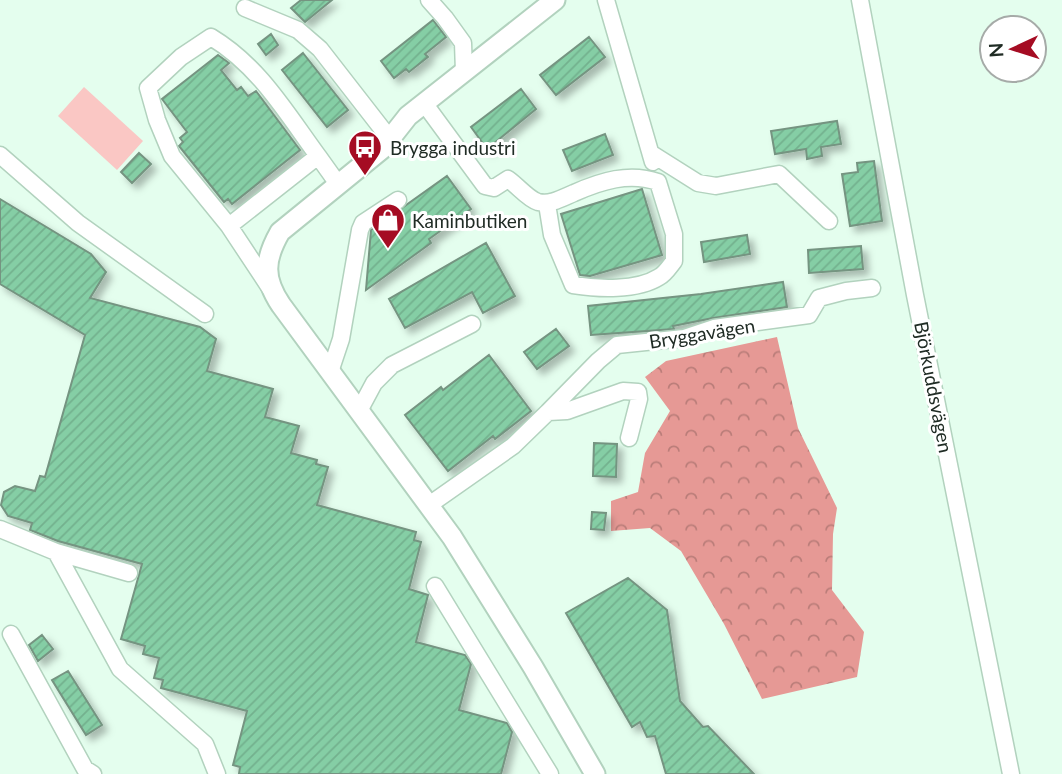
<svg xmlns="http://www.w3.org/2000/svg" width="1062" height="774" font-family="Lato,sans-serif">
	<style>
		.forest { fill: url(#forest-crowns) }
		.pitch { fill: #fac7c4 }
		.building { fill: url(#building-hatch); stroke: #759481; stroke-width: 2; filter: url(#shadow) }
		.lines { fill: none; stroke-linecap: round; stroke-linejoin: round }
		.minor-casing { stroke: #b2d2be; stroke-width: 19 }
		.major-casing { stroke: #b2d2be; stroke-width: 23 }
		.minor { stroke: #fff; stroke-width: 16 }
		.major { stroke: #fff; stroke-width: 19 }
		.labels { text-anchor: middle; dominant-baseline: central; stroke-width: 6; stroke-linejoin: round; paint-order: stroke }
		.poi-label { font-size: 19px; fill: #202c25; stroke: #fff; text-anchor: start }
		.street-label { font-size: 19px; fill: #202c25; stroke: #fff }
	</style>
	<defs>
		<pattern id="forest-crowns" width="20" height="18" patternUnits="userSpaceOnUse" patternTransform="scale(1.75)"><rect width="20" height="18" fill="#e69995"/><path d="M2 6a3 3 0 1 1 6 0M12 15a3 3 0 1 1 6 0" fill="none" stroke="#ba7d79"/></pattern>
		<pattern id="building-hatch" width="6" height="6" patternUnits="userSpaceOnUse" patternTransform="scale(1.75)"><rect width="6" height="6" fill="#85cea5"/><path d="M-1 1l2-2M0 6l6-6M5 7l2-2" fill="none" stroke="#73b18e"/></pattern>
		<filter id="shadow"><feDropShadow dx="5.5" dy="5.5" stdDeviation="3.5" flood-color="#0004"/></filter>
	</defs>
	<rect width="100%" height="100%" fill="#e4feee"/>
	<path class="forest" d="M777 337 798 428 837 508 833 534 832 590 864 632 857 677 762 699 724 624 681 551 650 528 611 531V501L638 492 645 453 670 411 645 377 666 361Z"/>
	<path class="pitch" d="M84 87 143 141 117 170 58 116Z"/>
	<path class="building" d="M301 0H332L305 22 291 8Z
		M433 20 446 37 425 54 428 57 409 72 406 69 394 78 381 61Z
		M271 34 278 45 266 55 258 44Z
		M589 37 605 57 556 95 540 75Z
		M303 53 348 110 327 127 282 70Z
		M218 55 229 63 221 70 237 90 241 87 248 96 256 91 300 150 232 204 228 199 224 202 179 146 183 142 180 138 187 132 162 99Z
		M521 89 536 109 487 149 471 127Z
		M837 121 841 144 821 147 822 156 807 159 806 149 775 154 771 131Z
		M605 134 613 155 572 171 563 150Z
		M139 153 151 164 132 183 121 172Z
		M874 161 882 221 850 226 842 174 858 172 857 163Z
		M447 176 471 209 429 239 431 243 366 290 371 230Z
		M642 189 662 255 590 276 580 275 561 214Z
		M0 199 91 254 106 272 90 298 200 327 216 339 207 371 273 389 265 417 299 426 291 453 317 460 316 464 328 467 317 505 416 532 414 540 421 542 409 589 428 595 416 642 465 655 471 664 459 710 507 723 512 732 501 774H239L240 767 233 765 247 711 161 688 163 680 154 678 159 658 143 654 145 646 121 639 142 564 58 541 30 530 32 523 8 516 1 505 4 492 15 486 35 491 40 476 45 477 85 335 0 284Z
		M747 235 750 254 704 262 701 242Z
		M486 243 515 296 483 313 472 292 405 328 389 299Z
		M861 246 863 269 809 273 808 250Z
		M783 282 787 307 713 318 673 326 674 329 591 335 588 306 701 294Z
		M556 329 569 346 537 369 524 352Z
		M489 355 531 411 495 439 493 436 448 471 405 415 441 387 443 390Z
		M594 443 617 444 616 477 593 476Z
		M592 512 606 513 604 530 591 529Z
		M628 578 667 610 680 701 703 727 708 726 754 774H666L655 736 647 737 640 722 632 727 566 613Z
		M42 635 53 649 38 661 29 645Z
		M68 671 102 725 86 735 52 680Z"/>
	<g class="lines">
		<g class="minor-casing">
			<path id="minor" d="M429 0 445 18 463 43 464 72
				M606 0 653 162
				M860 0 915 295 1011 774
				M245 8 298 30 320 49 390 139
				M424 103 485 186 494 188 508 179C518 186 528 199 538 202 551 205 562 198 574 193 601 181 629 172 658 182L674 234V261C670 266 665 274 659 277 637 291 598 289 573 285L552 235 547 204
				M652 154 698 183 716 186 779 174 829 221
				M0 155 78 223 205 314
				M229 226 318 156 338 184
				M270 288 229 226 172 156 157 120 148 88 181 57 211 37C259 66 285 111 318 156
				M330 372 341 339 360 230 363 223 398 200
				M359 411 374 383 392 365 472 324
				M548 412 598 361 617 345 684 338 714 328 809 315 819 298 846 291 872 288
				M429 505 513 446 548 412 567 411 623 391 638 392 639 399 629 438
				M0 529 56 552 129 573
				M56 552 120 669 205 744 217 774
				M435 586 550 774
				M11 634 85 769 93 774"/>
		</g>
		<g class="major-casing">
			<path id="major" d="M555 0 408 116 382 149 280 232C264 260 263 278 281 305L452 537 533 667 595 774"/>
		</g>
		<use href="#minor" class="minor"/>
		<use href="#major" class="major"/>
	</g>
	<defs>
		<g id="bus-pin" transform="scale(1.75)"><path d="M0 17L-7.5 6A9.5 9.5 0 1 1 7.5 6Z" fill="#a50c23" stroke="#fff"/><path d="M-5-6H5V4H4V6H2V4H-2V6H-4V4H-5ZM-3.5-4V0h7V-4ZM-3.5 1.2v1.5H-2V1.2ZM2 1.2v1.5H3.5V1.2Z" fill="#fff"/></g>
		<g id="shop-pin" transform="scale(1.75)"><path d="M0 17L-7.5 6A9.5 9.5 0 1 1 7.5 6Z" fill="#a50c23" stroke="#fff"/><path d="M-5-2.5h2.3a2.7 3.5 0 0 1 5.4 0H5L5.5 6h-11ZM-1.5-2.5h3a1.5 2.3 0 0 0-3 0Z" fill="#fff"/></g>
	</defs>
	<g fill-rule="evenodd">
		<use href="#bus-pin" x="365" y="147"/>
		<use href="#shop-pin" x="388" y="220"/>
	</g>
	<g class="labels">
		<g class="poi-label">
			<text x="390" y="147">Brygga industri</text>
			<text x="412" y="220">Kaminbutiken</text>
		</g>
		<g class="street-label">
			<text transform="translate(702 333) rotate(-9)">Bryggavägen</text>
			<text transform="translate(934 387) rotate(79)">Björkuddsvägen</text>
		</g>
	</g>
	<g transform="translate(1013 49) rotate(266)"><circle r="33" fill="#ffffff" stroke="#a6aba8" stroke-width="2"/>
	<path d="M0-5L12 26L0 18L-12 26Z" fill="#a50c23"/>
	<text y="-10" font-size="19" font-weight="bold" text-anchor="middle" fill="#202c25">N</text>
	</g>
</svg>
